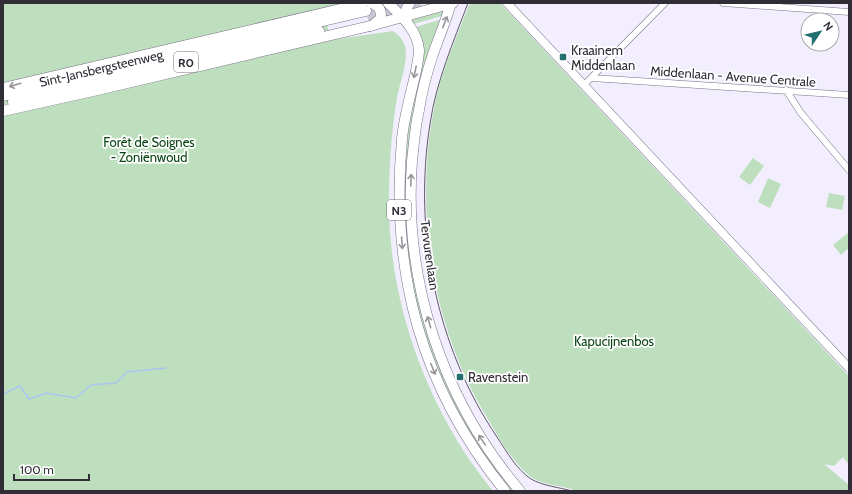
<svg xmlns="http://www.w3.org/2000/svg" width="852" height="494" font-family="Cabin,sans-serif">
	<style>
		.green { fill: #bedfbe }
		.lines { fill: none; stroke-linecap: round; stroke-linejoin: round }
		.stream { stroke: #adc4f0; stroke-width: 1.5 }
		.trunk-tunnel { stroke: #cbc7d5; stroke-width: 10; stroke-dasharray: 10 5; stroke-linecap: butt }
		.minor-casing { stroke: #787287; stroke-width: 7 }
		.tertiary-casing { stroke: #787287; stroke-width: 9 }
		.primary-casing { stroke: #787287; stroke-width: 11 }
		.trunk-casing { stroke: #787287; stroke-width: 11 }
		.minor { stroke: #fff; stroke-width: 6 }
		.tertiary { stroke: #fff; stroke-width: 8 }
		.primary { stroke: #fff; stroke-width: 10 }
		.trunk { stroke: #fff; stroke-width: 10 }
		.tram { stroke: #5e5b66; stroke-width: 1 }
		.oneway { stroke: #98969b }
		.poi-dot { fill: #246f70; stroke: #fff; stroke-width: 1.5 }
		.labels { text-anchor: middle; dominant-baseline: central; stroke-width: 3.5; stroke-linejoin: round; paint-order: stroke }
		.shield { fill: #fff; stroke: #6e6c73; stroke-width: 1 }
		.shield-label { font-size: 12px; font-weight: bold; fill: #302d37 }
		.poi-label { font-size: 13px; fill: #302d37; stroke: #fff; text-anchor: start }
		.street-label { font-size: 13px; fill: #302d37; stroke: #fff }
		.park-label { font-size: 13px; fill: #094413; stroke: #fff }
	</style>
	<rect width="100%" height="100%" fill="#f2eefd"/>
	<path class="green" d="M3 3H342L323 8 331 40 393 31C401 36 406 44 406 53 406 70 398 87 396 104 391 136 389 170 389 203 389 294 420 387 471 462 478 472 485 481 493 491H3Z
		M476 3H500L849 376V465L843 457 834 466 824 464 849 485V491H577C562 485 544 486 531 477 513 464 496 433 485 414 429 321 412 196 438 90 446 61 458 33 469 5Z
		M442 11 443 13 442 16 414 24 412 21 414 18Z
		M439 20 441 22 408 189 437 357 516 491H509L466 429 428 348 411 285 403 214 408 126 416 28 419 26Z
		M753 158 764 166 750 185 739 177Z
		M768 178 781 184 770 208 758 202Z
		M829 193 845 196 842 210 826 207Z
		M849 232V248L841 255 833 245Z"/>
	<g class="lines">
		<path class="stream" d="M102 384 116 383 127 372 166 368
			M3 394 20 386 29 399 46 393 76 398 91 385 101 384"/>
		<path class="trunk-tunnel" d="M366 11 404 3
			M368 19 436 3"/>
		<g class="minor-casing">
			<path id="minor" d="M723 3 849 12
				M592 78 849 95
				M584 85 665 3
				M786 90 801 113 849 170"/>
		</g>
		<g class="tertiary-casing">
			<path id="tertiary" d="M507 3 849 368"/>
		</g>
		<g class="primary-casing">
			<path id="primary" d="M371 3C378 5 383 11 380 19L374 24
				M388 3C402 17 417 29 419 50 419 57 417 64 416 71 411 94 404 116 402 139 390 272 421 387 505 491
				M451 3C446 21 439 37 433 54 427 72 422 91 419 110 415 127 414 144 412 161 403 281 442 399 520 491
				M407 19C404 13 406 8 410 3
				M370 26 453 3"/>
		</g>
		<g class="trunk-casing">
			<path id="trunk" d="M3 88 362 4
				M3 96 366 11
				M13 102 319 31
				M3 111 93 91 370 26"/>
		</g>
		<use href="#minor" class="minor"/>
		<use href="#tertiary" class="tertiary"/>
		<use href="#primary" class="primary"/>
		<use href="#trunk" class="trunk"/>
		<path class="tram" d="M468 3C453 43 436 82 430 124 413 231 436 347 497 437 507 452 516 469 531 479 543 486 558 487 572 491"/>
	</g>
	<defs><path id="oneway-shaft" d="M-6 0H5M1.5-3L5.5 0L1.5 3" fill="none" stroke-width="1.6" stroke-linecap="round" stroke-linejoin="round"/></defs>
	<g class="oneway">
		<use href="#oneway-shaft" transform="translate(445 22) rotate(-69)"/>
		<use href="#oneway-shaft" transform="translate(415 72) rotate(101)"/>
		<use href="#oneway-shaft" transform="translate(15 85) rotate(164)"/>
		<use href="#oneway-shaft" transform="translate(411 180) rotate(-88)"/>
		<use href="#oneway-shaft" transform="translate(402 243) rotate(86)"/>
		<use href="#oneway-shaft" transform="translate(429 322) rotate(-106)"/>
		<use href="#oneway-shaft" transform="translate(433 369) rotate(68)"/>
		<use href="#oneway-shaft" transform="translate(482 440) rotate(-124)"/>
	</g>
	<g class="poi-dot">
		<rect x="559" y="53" width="8" height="8" rx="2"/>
		<rect x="456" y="373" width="8" height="8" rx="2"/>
	</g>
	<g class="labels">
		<g class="shield">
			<rect x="174" y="52" width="24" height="20" rx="3"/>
			<rect x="387" y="200" width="24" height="20" rx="3"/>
		</g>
		<g class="shield-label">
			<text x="186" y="62">R0</text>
			<text x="399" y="210">N3</text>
		</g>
		<g class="poi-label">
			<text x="571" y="50">Kraainem<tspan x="571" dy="15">Middenlaan</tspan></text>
			<text x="468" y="377">Ravenstein</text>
		</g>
		<g class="street-label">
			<text transform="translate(101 68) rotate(-13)">Sint-Jansbergsteenweg</text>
			<text transform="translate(733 76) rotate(4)">Middenlaan - Avenue Centrale</text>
			<text transform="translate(430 255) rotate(82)">Tervurenlaan</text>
		</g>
		<g class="park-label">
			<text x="149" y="142">Forêt de Soignes<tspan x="149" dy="15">- Zoniënwoud</tspan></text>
			<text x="614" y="341">Kapucijnenbos</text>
		</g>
	</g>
	<rect width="852" height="494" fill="none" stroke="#302d37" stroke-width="8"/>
	<g transform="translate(820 32) rotate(55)"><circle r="19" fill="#ffffff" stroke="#acabaf"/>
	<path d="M0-3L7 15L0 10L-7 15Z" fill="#246f70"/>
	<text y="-6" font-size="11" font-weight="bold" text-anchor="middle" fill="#302d37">N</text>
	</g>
	<path d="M14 474v6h75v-6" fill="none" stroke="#302d37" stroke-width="2"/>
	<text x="20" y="474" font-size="12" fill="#302d37" stroke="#ffffff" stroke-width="3" paint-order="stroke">100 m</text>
</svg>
